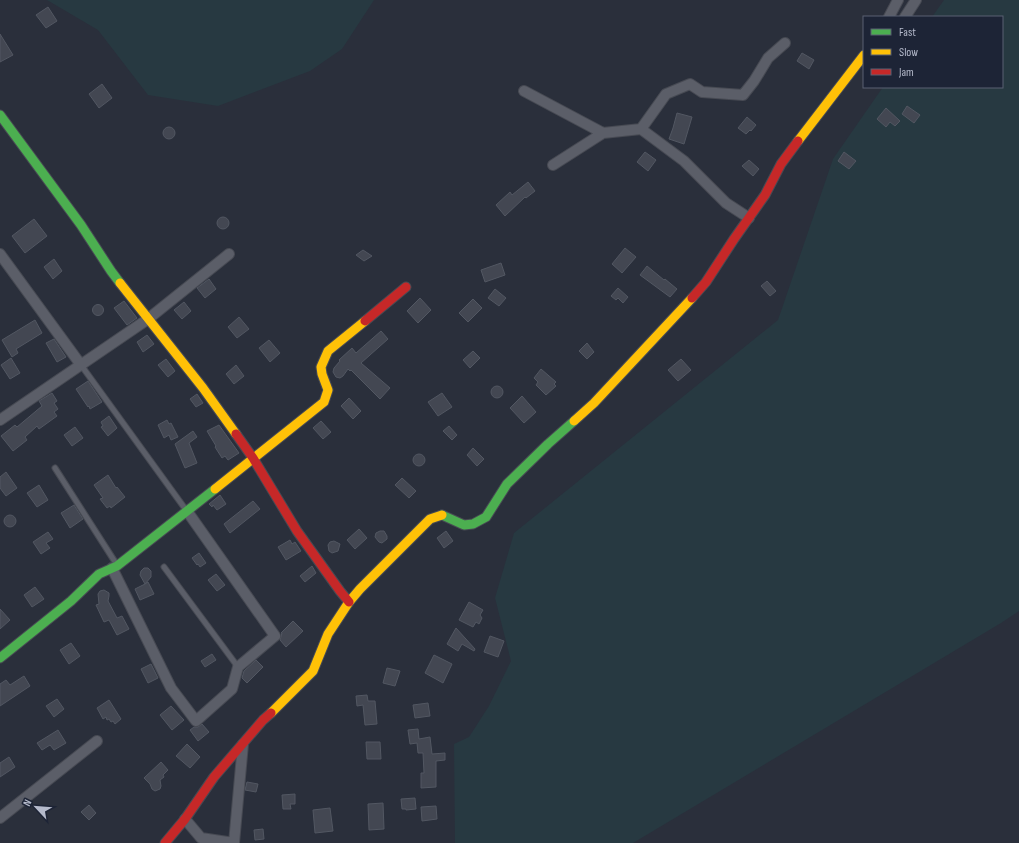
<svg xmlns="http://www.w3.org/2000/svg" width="1019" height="843" font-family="'Sofia Sans Condensed',sans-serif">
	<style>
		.green { fill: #273941 }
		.building { fill: #434752; stroke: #525762 }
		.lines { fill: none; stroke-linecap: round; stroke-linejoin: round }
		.lane-casing { stroke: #474a53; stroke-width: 7 }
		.street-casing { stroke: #474a53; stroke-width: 12 }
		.fast-casing { stroke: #474a53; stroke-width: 11 }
		.slow-casing { stroke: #474a53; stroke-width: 11 }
		.jam-casing { stroke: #474a53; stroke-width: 11 }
		.lane { stroke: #5b5e68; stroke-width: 5 }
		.street { stroke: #5b5e68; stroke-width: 10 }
		.fast { stroke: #4caf50; stroke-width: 9 }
		.slow { stroke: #ffc107; stroke-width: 9 }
		.jam { stroke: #c62828; stroke-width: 9 }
	</style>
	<rect width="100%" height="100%" fill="#2a2f3b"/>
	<path class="green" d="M47 0H374L342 49 310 71 218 106 148 95 98 30Z
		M944 0H1019V611L1001 623 633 843H455L454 744 469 737 489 706 511 661 495 598 514 533 778 320 833 159 883 87H1002V17H932Z"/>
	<path class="building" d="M48 7 57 21 46 28 36 15Z
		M0 34 13 55 0 62Z
		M802 53 814 60 809 69 797 61Z
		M102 84 112 98 99 108 89 94Z
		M907 106 920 115 914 123 902 114Z
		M886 108 900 121 895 126 890 122 886 127 877 119Z
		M677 113 692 117 684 144 669 139 673 128Z
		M747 117 756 125 751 131 750 130 746 134 738 128Z
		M163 133a6 6 0 1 1 12 0a6 6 0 1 1-12 0Z
		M645 152 656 160 648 171 637 162Z
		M844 152 856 161 849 169 838 161Z
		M749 160 759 169 753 176 742 166Z
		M528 182 535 191 526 198 525 197 505 216 496 205 510 192 512 195Z
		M217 223a6 6 0 1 1 12 0a6 6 0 1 1-12 0Z
		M34 219 47 236 25 253 12 236Z
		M625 248 636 257 622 273 612 264Z
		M363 250 372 256 364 261 356 255Z
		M54 259 62 271 53 279 44 267Z
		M501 263 505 275 485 282 481 270Z
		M647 266 664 280 665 279 677 289 670 297 640 275Z
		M209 279 216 289 205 298 197 288Z
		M767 281 776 291 770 296 761 286Z
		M618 288 628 297 623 303 618 298 616 300 611 296Z
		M495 289 506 298 499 306 488 298Z
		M420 298 431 310 418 323 407 311Z
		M473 299 482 308 468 322 459 313Z
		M124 301 137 318 127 325 114 308Z
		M184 302 191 311 182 319 174 310Z
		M92.5 310a5.5 5.5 0 1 1 11 0a5.5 5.5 0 1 1-11 0Z
		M239 317 249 329 237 338 228 327Z
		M35 320 42 333 16 349 18 353 12 357 2 340Z
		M381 331 388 339 361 363 390 388 380 399 351 370 350 371 348 369 343 376 340 378 336 377 333 372 334 368 340 361 339 360 352 348 356 353Z
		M147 335 154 344 143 352 137 342Z
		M54 339 66 357 57 362 46 343Z
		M269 340 280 353 270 362 259 348Z
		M587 343 594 352 587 359 579 351Z
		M473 351 480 358 470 368 463 360Z
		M11 358 20 373 10 379 1 365Z
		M166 359 175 371 168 377 158 365Z
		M681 359 691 370 678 381 668 370Z
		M236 365 244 376 234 384 226 374Z
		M541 369 556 382 554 384 556 386 546 395 536 385 538 382 534 378Z
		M88 381 102 402 90 409 89 406 88 407 76 389Z
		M491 392a6 6 0 1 1 12 0a6 6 0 1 1-12 0Z
		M52 393 57 401 54 403 58 409 54 412 57 416 39 429 37 426 25 437 27 440 13 451 1 436 15 425 17 427 42 406 39 401Z
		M442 393 452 407 438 416 428 402Z
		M197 394 203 403 196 407 190 399Z
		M522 396 536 412 524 423 510 408Z
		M349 398 361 411 353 419 341 406Z
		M109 416 117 428 108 436 101 427 103 426 101 422Z
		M167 420 169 424 171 423 178 437 171 440 169 435 164 438 158 425Z
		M321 421 331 432 323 439 313 428Z
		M219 425 239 453 228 460 225 456 222 458 215 447 216 446 207 431Z
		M449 426 457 435 452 440 443 431Z
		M75 427 83 438 72 446 64 435Z
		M193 431 197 437 189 443 197 463 185 468 175 444Z
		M473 448 484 459 477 466 467 455Z
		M413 460a6 6 0 1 1 12 0a6 6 0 1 1-12 0Z
		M6 472 17 488 6 496 0 488V477Z
		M108 475 116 488 117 487 125 497 111 508 110 506 107 508 100 499 103 498 94 485Z
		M402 478 416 491 409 498 395 485Z
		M39 485 48 500 37 507 27 493Z
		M220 495 226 504 217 510 213 505 212 507 209 504Z
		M253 501 260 509 230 533 224 524Z
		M74 505 83 519 70 528 61 513Z
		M4 521a6 6 0 1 1 12 0a6 6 0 1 1-12 0Z
		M359 529 367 538 355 549 347 540Z
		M380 531H384L387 536V539L382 543 379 542 375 537 376 533Z
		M446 531 453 541 444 548 437 538Z
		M48 532 53 539 46 543 50 548 41 554 33 542Z
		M290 540 292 544 295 542 301 551 286 560 278 547Z
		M334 541 340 544 338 551 332 553 329 551 328 545 330 542Z
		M199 553 206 563 200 567 198 564 197 565 192 558Z
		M312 566 316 573 305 582 300 576Z
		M144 568H148L151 571V577L145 584 148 582 154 594 140 600 135 589 145 584 140 575 141 571Z
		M216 574 225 585 217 591 208 580Z
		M35 587 44 599 32 607 24 595Z
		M104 590 109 593V596L108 601 117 618 122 616 129 629 117 635 109 620 104 622 96 605 99 604 98 594 100 591Z
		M469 602 483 610 480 615 482 618 479 624 476 622 473 627 459 620Z
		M0 609 10 620 0 629Z
		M293 621 303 631 286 647 280 640 282 633H281Z
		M456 628 475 649 474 651 462 644 458 651 447 644Z
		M490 636 504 641 498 657 484 652Z
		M71 643 80 656 69 664 60 650Z
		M212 654 216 660 205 667 201 661Z
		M434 655 452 664 443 683 425 673Z
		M256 660 263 667 247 683 242 678 244 671Z
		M151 664 158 678 148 683 141 669Z
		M387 668 400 671 395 686 383 683Z
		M24 676 30 686 0 706V684L6 680 10 685Z
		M367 695 368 701H375L377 724 365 725 363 705 357 706 356 696Z
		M57 699 64 709 54 717 46 706Z
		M109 700 121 719 115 724 113 721 111 722 109 719 107 720 106 717 103 719 97 708Z
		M428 703 430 716 415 718 413 705Z
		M171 706 184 720 172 730 160 715Z
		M202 724 209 732 198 741 190 730 194 727H198Z
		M418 729 419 739 430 737 432 754 445 753V760L436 761V787L421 788V773H424L423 753H418L417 743 410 744 408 730Z
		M58 730 66 743 54 750 50 745 42 750 37 743Z
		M366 742H380L381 759H367Z
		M187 744 200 757 190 768 176 756Z
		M9 757 15 767 0 777V763Z
		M161 762 168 770 163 775 164 777 160 780 161 786 160 789 155 791 152 789 150 784 144 778Z
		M247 782 258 784 256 792 245 790Z
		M295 794V804H290L291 809H283L282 795Z
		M415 798 416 809 406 810V809H402L401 799Z
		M383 803 384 829 369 830 368 804Z
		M89 805 96 813 89 820 81 812Z
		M436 806 437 819 422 821 421 807Z
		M330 808 333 831 315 833 313 810Z
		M263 829 264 839 255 840 254 830Z"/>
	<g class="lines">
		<g class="lane-casing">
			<path id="lane" d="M81 365 186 510
				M55 468 117 565
				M164 567 238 667"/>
		</g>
		<g class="street-casing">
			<path id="street" d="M889 17 898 0
				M905 17 916 0
				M524 91 603 133 641 129
				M553 165 603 133
				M749 218 726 203 684 161 641 129 666 94 690 84 702 92 743 95 754 81 768 58 785 43
				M0 254 81 365
				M0 420 148 319 229 254
				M112 568 171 688 196 721 232 689 238 667 275 636 187 511
				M0 818 97 741
				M185 819 201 838 234 843
				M234 843 243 744"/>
		</g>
		<g class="fast-casing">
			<path id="fast" d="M0 115 81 225 111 271 120 283
				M442 515 464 525 473 524 486 517 507 484 548 444 574 421
				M0 658 71 601 99 574 117 566 215 489"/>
		</g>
		<g class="slow-casing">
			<path id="slow" d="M798 141 864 55
				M120 283 203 388 236 434
				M574 421 594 403 692 298
				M215 489 324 402 328 390 322 374 321 367 328 351 365 321
				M271 713 313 671 328 634 349 602 360 589 430 519 442 515"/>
		</g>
		<g class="jam-casing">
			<path id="jam" d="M692 298 706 282 734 239 765 195 781 164 798 141
				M365 321 406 287
				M236 434 253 458 297 531 340 591 349 602
				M165 843 185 819 214 777 263 720 271 713"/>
		</g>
		<use href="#lane" class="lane"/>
		<use href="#street" class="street"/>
		<use href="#fast" class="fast"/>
		<use href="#slow" class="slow"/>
		<use href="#jam" class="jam"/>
	</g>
	<rect x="863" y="16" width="140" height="72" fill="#1d2436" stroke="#5a6072"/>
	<rect x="871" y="29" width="20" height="6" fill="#4caf50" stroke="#5a6072"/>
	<text x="899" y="36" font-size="12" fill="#b5bacb">Fast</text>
	<rect x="871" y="49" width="20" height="6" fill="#ffc107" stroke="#5a6072"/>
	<text x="899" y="56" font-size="12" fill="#b5bacb">Slow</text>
	<rect x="871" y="69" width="20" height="6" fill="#c62828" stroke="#5a6072"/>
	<text x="899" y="76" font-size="12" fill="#b5bacb">Jam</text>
	<g transform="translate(36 807) rotate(296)" stroke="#1d2436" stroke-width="3" paint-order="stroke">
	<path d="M0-3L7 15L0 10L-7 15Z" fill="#b5bacb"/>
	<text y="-6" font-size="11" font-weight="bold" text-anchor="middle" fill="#b5bacb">N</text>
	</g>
</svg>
